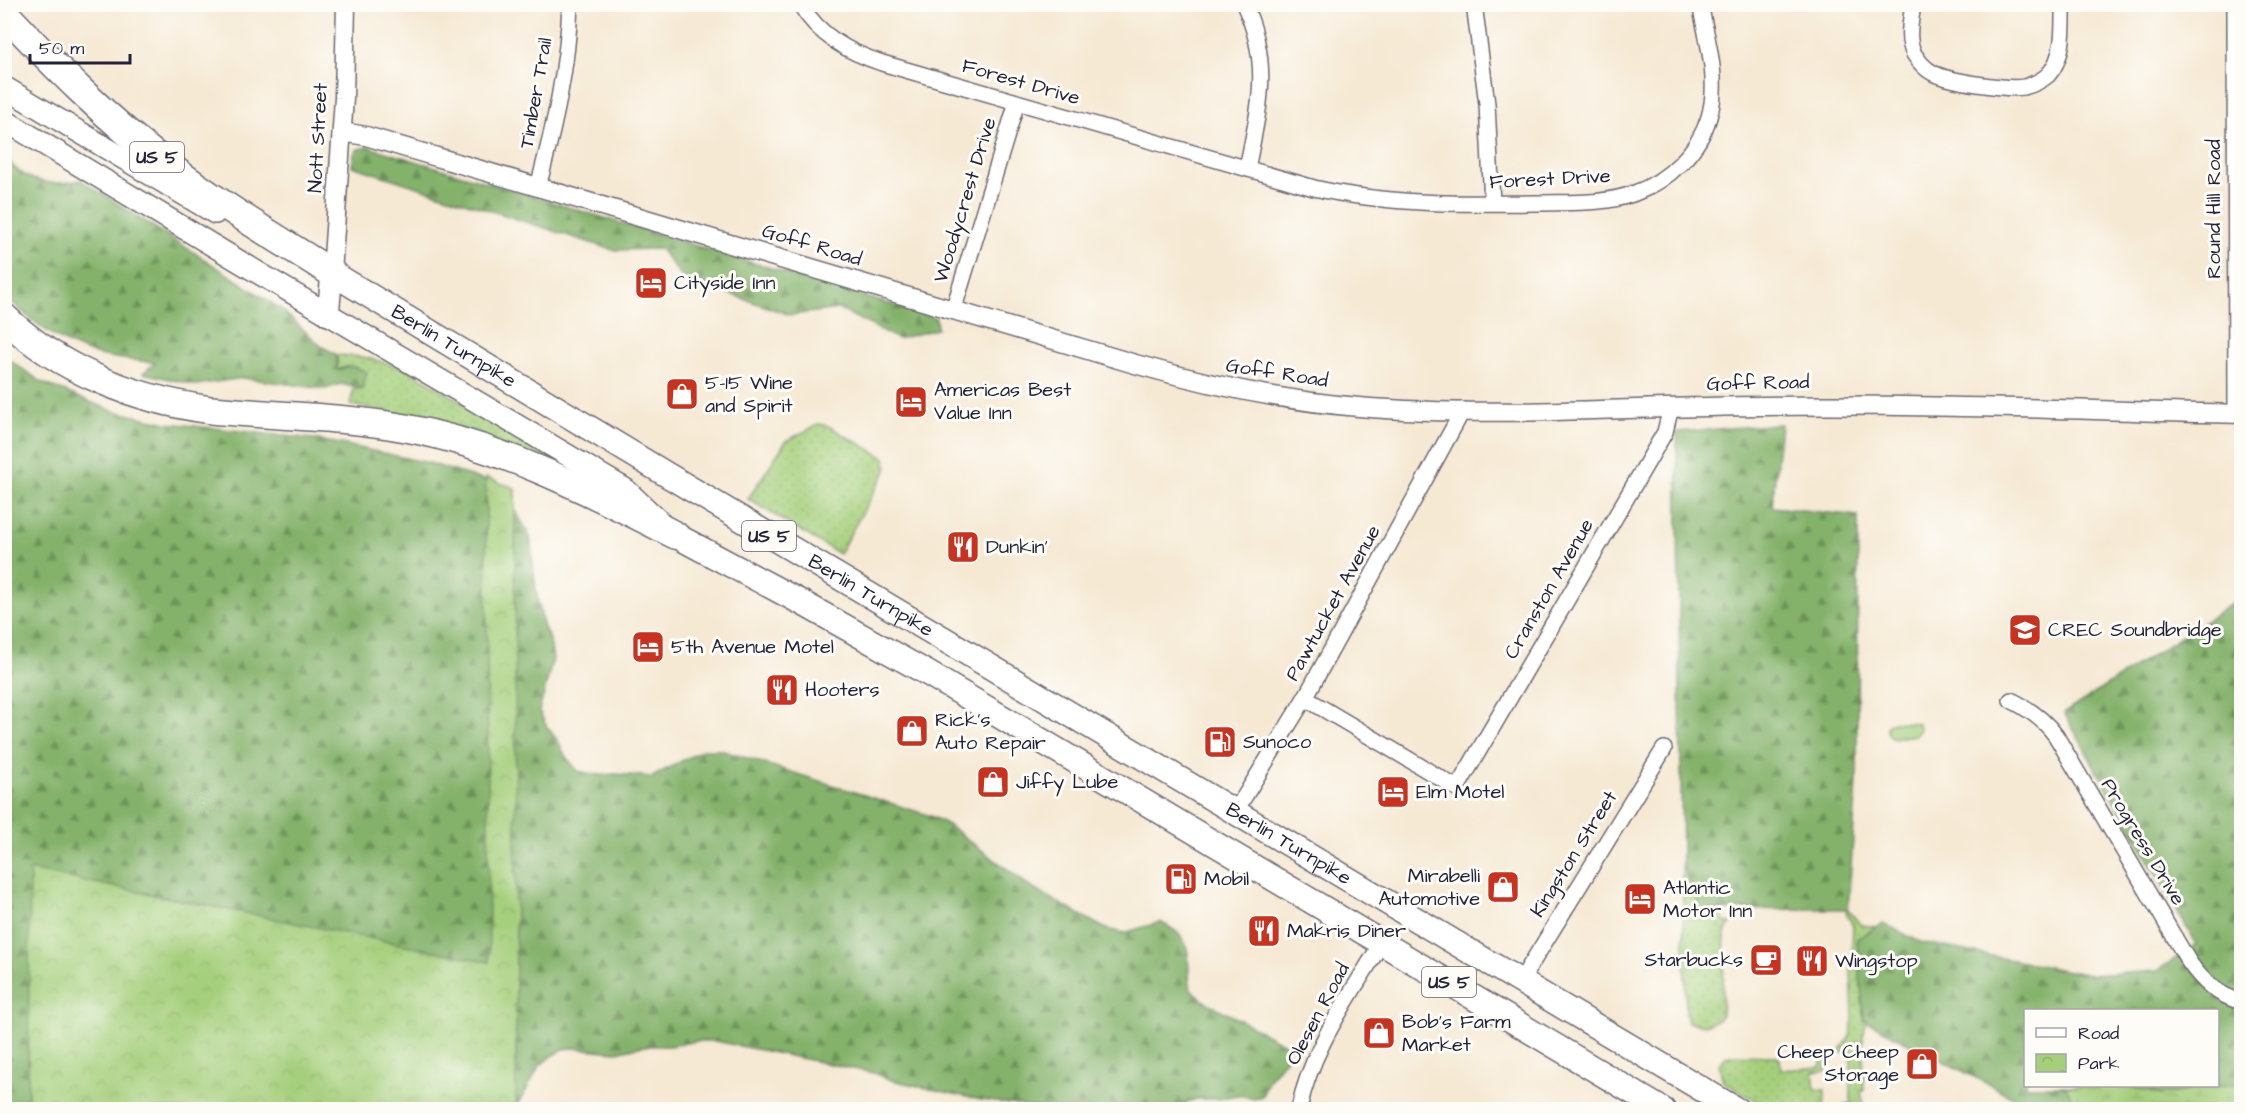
<svg xmlns="http://www.w3.org/2000/svg" width="2246" height="1114" font-family="'Architects Daughter',sans-serif">
	<style>
		.grass { fill: url(#grass-dots); stroke: #64785b; stroke-width: 1.5 }
		.forest { fill: url(#forest-firs); stroke: #536a53; stroke-width: 1.5; fill-rule: evenodd }
		.wetland { fill: url(#wetland-marsh); stroke: #64785b; stroke-width: 1.5 }
		.park { fill: url(#park-crowns); stroke: #64785b; stroke-width: 1.5 }
		.lines { fill: none; stroke-linecap: round; stroke-linejoin: round }
		.minor-casing { stroke: #6c6871; stroke-width: 18 }
		.tertiary-casing { stroke: #6c6871; stroke-width: 21 }
		.secondary-casing { stroke: #6c6871; stroke-width: 24 }
		.trunk-casing { stroke: #6c6871; stroke-width: 27 }
		.motorway-casing { stroke: #6c6871; stroke-width: 30 }
		.minor { stroke: #fff; stroke-width: 15 }
		.tertiary { stroke: #fff; stroke-width: 18 }
		.secondary { stroke: #fff; stroke-width: 21 }
		.trunk { stroke: #fff; stroke-width: 24 }
		.motorway { stroke: #fff; stroke-width: 27 }
		.labels { text-anchor: middle; dominant-baseline: central; stroke-width: 6; stroke-linejoin: round; paint-order: stroke }
		.shield { fill: #fdfcf7; stroke: #646373; stroke-width: 1.5 }
		.shield-label { font-size: 18px; font-weight: bold; fill: #22223b }
		.street-label { font-size: 20px; fill: #22223b; stroke: #fdfcf7 }
		.poi-label { font-size: 20px; fill: #22223b; stroke: #fdfcf7; text-anchor: start }
	</style>
	<defs>
		<pattern id="grass-dots" width="8" height="8" patternUnits="userSpaceOnUse" patternTransform="scale(1.5)"><rect width="8" height="8" fill="#a5cf7b"/><path d="M2 2h.1M6 6h.1" fill="none" stroke="#8eb16b" stroke-width="1.8" stroke-linecap="round"/></pattern>
		<pattern id="forest-firs" width="22" height="20" patternUnits="userSpaceOnUse" patternTransform="scale(1.5)"><rect width="22" height="20" fill="#84b26b"/><path d="M5 1l3.5 6h-7zM16 11l3.5 6h-7z" fill="#6c9059"/></pattern>
		<pattern id="wetland-marsh" width="20" height="14" patternUnits="userSpaceOnUse" patternTransform="scale(1.5)"><rect width="20" height="14" fill="#a5cf7b"/><path d="M1 5h8M5 5V1M11 12h8M15 12V8" fill="none" stroke="#8eb16b"/></pattern>
		<pattern id="park-crowns" width="20" height="18" patternUnits="userSpaceOnUse" patternTransform="scale(1.5)"><rect width="20" height="18" fill="#a5cf7b"/><path d="M2 6a3 3 0 1 1 6 0M12 15a3 3 0 1 1 6 0" fill="none" stroke="#8eb16b"/></pattern>
	</defs>
	<rect width="100%" height="100%" fill="#fdfcf7"/>
	<filter id="ink" filterUnits="userSpaceOnUse"><feTurbulence type="fractalNoise" baseFrequency=".0167" numOctaves="2"/><feDisplacementMap in="SourceGraphic" scale="12" xChannelSelector="R" yChannelSelector="G"/><feConvolveMatrix kernelMatrix="1 2 1 2 8 2 1 2 1" color-interpolation-filters="sRGB"/></filter>
	<filter id="wash" filterUnits="userSpaceOnUse"><feTurbulence type="fractalNoise" baseFrequency=".008" numOctaves="4" result="noise"/><feDisplacementMap in="SourceGraphic" scale="24" xChannelSelector="R" yChannelSelector="G"/><feGaussianBlur stdDeviation="1.35" result="paint"/><feColorMatrix in="noise" values="0 0 0 0 0 0 0 0 0 0 0 0 0 0 0 0 0 1.4 0 .05"/><feComposite in="paint" operator="in"/></filter>
	<g filter="url(#wash)">
		<rect width="100%" height="100%" fill="#f6e9d4"/>
		<path class="grass" d="M337 355 363 357 405 368 596 482 460 430 385 411 350 405 354 388 362 389 337 370Z
			M819 424 828 426 885 458 887 469 839 554 748 499 786 441Z
			M1682 865 1702 910H1723V922L1731 923 1727 928 1725 934 1722 1014 1718 1020 1705 1025 1688 1022 1686 1014Z
			M1848 909 1862 925 1877 927 1857 939 1864 1020 1867 1022 1863 1034 1864 1091 1862 1090 1861 1093 1865 1109 1840 1110 1843 1105 1851 1103V1053H1842L1841 1051 1851 1034 1853 1018 1851 971 1853 926 1846 912Z
			M1734 1055 1777 1056 1780 1059 1781 1070 1821 1067V1057H1824L1826 1061V1071L1813 1072 1815 1089 1825 1090 1824 1109H1771L1723 1082 1719 1064 1726 1057Z"/>
		<path class="forest" d="M369 147 936 318 937 329 898 339 839 309 790 315 682 277 660 249 613 250 352 166 354 154 358 149Z
			M4 155C22 183 50 187 81 180L280 308 321 346 337 355V370C349 364 355 366 367 372L362 389 341 384 325 389 243 378 196 385 143 373 155 363C136 360 114 359 95 354 60 344 29 320 5 295Z
			M4 356 43 383 113 411 167 423 313 439 341 444 429 463 492 483 512 504 530 537 536 591 543 625 550 641 553 659 539 711 547 727 558 741 566 757 578 771 596 775 616 774 652 777 702 750H721L931 816 948 825 1035 890 1106 929 1124 933 1160 922C1199 940 1184 957 1191 989L1204 1001 1287 1045 1286 1058 1269 1079 1262 1096 1254 1098 1236 1095 1218 1099H1196L1187 1102 1181 1110 1046 1109 981 1100 891 1080 874 1073 715 1041H697L670 1046H643L617 1052 572 1048 563 1049 540 1065 516 1109H5Z
			M1781 424 1772 507 1858 516 1857 782 1848 909 1702 910 1682 865 1677 432Z
			M2241 598V1109H2036L1864 1020 1857 939 1883 923 1920 942 2090 975 2157 971 2196 944 2064 713ZM2026 1010H2218V1086H2026Z"/>
		<path class="wetland" d="M2241 1083V1110L2079 1109 2065 1086H2127L2160 1095Z"/>
		<path class="park" d="M486 478 515 488 516 1109H28L30 870 489 962Z
			M1895 722 1917 723 1920 729 1916 735 1893 738C1888 735 1885 730 1888 724Z"/>
	</g>
	<g filter="url(#ink)">
		<g class="lines">
			<g class="minor-casing">
				<path id="minor" d="M800 4C819 36 848 52 882 63L1314 188C1388 205 1461 204 1536 203 1569 202 1604 205 1635 193 1668 181 1699 151 1709 117 1720 81 1707 40 1700 4
					M1244 4C1272 65 1259 107 1247 169
					M1474 4 1487 104 1492 203
					M1913 4C1911 21 1906 38 1914 54 1919 62 1925 69 1933 73 1948 81 2007 90 2024 87 2032 85 2041 81 2048 75 2065 57 2063 27 2063 4
					M2235 4 2236 414
					M538 187C554 127 568 67 570 4
					M953 311 1017 102
					M1305 698 1457 788 1665 432 1671 407
					M2011 700C2029 709 2044 719 2056 736L2189 962C2203 982 2217 995 2242 1002
					M1235 812 1305 698 1463 410
					M1520 982 1664 749
					M1299 1109C1311 1048 1351 995 1382 942"/>
			</g>
			<g class="tertiary-casing">
				<path id="tertiary" d="M342 132 366 136 1135 364C1209 385 1282 401 1359 407 1493 418 1628 407 1761 406 1921 404 2081 410 2242 414
					M332 273 344 98 346 4"/>
			</g>
			<g class="secondary-casing">
				<path id="secondary" d="M4 87 215 213
					M4 120 262 275 625 489 659 521
					M319 268 332 273 328 315"/>
			</g>
			<g class="trunk-casing">
				<g id="trunk">
					<path id="s1" d="M332 273 664 473 1737 1110"/>
					<path d="M675 535 806 605 929 674 1663 1110"/>
				</g>
			</g>
			<g class="motorway-casing">
				<path id="motorway" d="M4 12C55 67 108 120 168 165 220 205 277 238 332 273
					M4 317C60 371 135 399 211 410 276 416 341 416 406 428 502 446 589 491 675 535"/>
			</g>
			<use href="#minor" class="minor"/>
			<use href="#tertiary" class="tertiary"/>
			<use href="#secondary" class="secondary"/>
			<use href="#trunk" class="trunk"/>
			<use href="#motorway" class="motorway"/>
		</g>
	</g>
	<defs>
		<g id="hotel-square" transform="scale(1.725)"><rect x="-9" y="-9" width="18" height="18" rx="4" fill="#c8321e" stroke="#fdfcf7"/><path d="M-6-4.5h1.5V1H6V5H4.5V3h-9V5H-6ZM-4 0a1.8 1.8 0 1 1 3.6 0ZM.5 0V-2.5h3Q6-2.5 6 0Z" fill="#fff"/></g>
		<g id="shop-square" transform="scale(1.725)"><rect x="-9" y="-9" width="18" height="18" rx="4" fill="#c8321e" stroke="#fdfcf7"/><path d="M-5-2.5h2.3a2.7 3.5 0 0 1 5.4 0H5L5.5 6h-11ZM-1.5-2.5h3a1.5 2.3 0 0 0-3 0Z" fill="#fff"/></g>
		<g id="restaurant-square" transform="scale(1.725)"><rect x="-9" y="-9" width="18" height="18" rx="4" fill="#c8321e" stroke="#fdfcf7"/><path d="M-5-6h1v4h1v-4h1v4h1v-4h1v5L-1.5 .5V6h-2V.5L-5-1ZM5-6V6H3V1.5H1.5Q1.5-4 5-6Z" fill="#fff"/></g>
		<g id="school-square" transform="scale(1.725)"><rect x="-9" y="-9" width="18" height="18" rx="4" fill="#c8321e" stroke="#fdfcf7"/><path d="M0-5L7-2L0 1L-7-2ZM-4 1L0 2.5L4 1V4Q0 6-4 4Z" fill="#fff"/></g>
		<g id="fuel-square" transform="scale(1.725)"><rect x="-9" y="-9" width="18" height="18" rx="4" fill="#c8321e" stroke="#fdfcf7"/><path d="M-5.5-6h7V0h2V4h1.3V-2.5L3-4.5l.8-.8L6-3V5H2.5V1h-1V6h-7ZM-4.2-4.7v3.2H.2V-4.7Z" fill="#fff"/></g>
		<g id="cafe-square" transform="scale(1.725)"><rect x="-9" y="-9" width="18" height="18" rx="4" fill="#c8321e" stroke="#fdfcf7"/><path d="M-5.5-4.5H6V0H3Q3 3.5 0 3.5H-2.5Q-5.5 3.5-5.5 0ZM3-3.2v2h1.7v-2ZM-6 4.5H4V6H-6Z" fill="#fff"/></g>
	</defs>
	<g fill-rule="evenodd">
		<use href="#hotel-square" x="651" y="283"/>
		<use href="#shop-square" x="682" y="394"/>
		<use href="#hotel-square" x="911" y="402"/>
		<use href="#restaurant-square" x="963" y="547"/>
		<use href="#school-square" x="2025" y="630"/>
		<use href="#hotel-square" x="648" y="647"/>
		<use href="#restaurant-square" x="782" y="690"/>
		<use href="#shop-square" x="912" y="731"/>
		<use href="#fuel-square" x="1220" y="742"/>
		<use href="#shop-square" x="993" y="782"/>
		<use href="#hotel-square" x="1393" y="792"/>
		<use href="#fuel-square" x="1181" y="879"/>
		<use href="#shop-square" x="1503" y="887"/>
		<use href="#hotel-square" x="1640" y="899"/>
		<use href="#restaurant-square" x="1264" y="931"/>
		<use href="#cafe-square" x="1766" y="960"/>
		<use href="#restaurant-square" x="1812" y="961"/>
		<use href="#shop-square" x="1379" y="1033"/>
		<use href="#shop-square" x="1922" y="1064"/>
	</g>
	<g class="labels">
		<g class="shield">
			<rect x="130" y="142" width="54" height="30" rx="4.5"/>
			<rect x="742" y="521" width="54" height="30" rx="4.5"/>
			<rect x="1422" y="967" width="54" height="30" rx="4.5"/>
		</g>
		<g class="shield-label">
			<text x="157" y="157">US 5</text>
			<text x="769" y="536">US 5</text>
			<text x="1449" y="982">US 5</text>
		</g>
		<g class="street-label">
			<text transform="translate(1021 82) rotate(16)">Forest Drive</text>
			<text transform="translate(536 93) rotate(-80)">Timber Trail</text>
			<text transform="translate(318 138) rotate(-87)">Nott Street</text>
			<text transform="translate(1550 179) rotate(-3)">Forest Drive</text>
			<text transform="translate(965 200) rotate(-73)">Woodycrest Drive</text>
			<text transform="translate(2214 209) rotate(-90)">Round Hill Road</text>
			<text transform="translate(812 245) rotate(17)">Goff Road</text>
			<text stroke="none"><textPath href="#s1" startOffset="142">Berlin Turnpike</textPath></text>
			<text transform="translate(1277 373) rotate(9)">Goff Road</text>
			<text transform="translate(1758 383) rotate(-1)">Goff Road</text>
			<text transform="translate(1549 589) rotate(-60)">Cranston Avenue</text>
			<text stroke="none"><textPath href="#s1" startOffset="628">Berlin Turnpike</textPath></text>
			<text transform="translate(1333 603) rotate(-61)">Pawtucket Avenue</text>
			<text transform="translate(2143 842) rotate(59)">Progress Drive</text>
			<text stroke="none"><textPath href="#s1" startOffset="1114">Berlin Turnpike</textPath></text>
			<text transform="translate(1574 854) rotate(-58)">Kingston Street</text>
			<text transform="translate(1318 1014) rotate(-62)">Olesen Road</text>
		</g>
		<g class="poi-label">
			<text x="674" y="283">Cityside Inn</text>
			<text x="705" y="383">5-15 Wine<tspan x="705" dy="23">and Spirit</tspan></text>
			<text x="934" y="390">Americas Best<tspan x="934" dy="23">Value Inn</tspan></text>
			<text x="986" y="547">Dunkin'</text>
			<text x="2048" y="630">CREC Soundbridge</text>
			<text x="671" y="647">5th Avenue Motel</text>
			<text x="805" y="690">Hooters</text>
			<text x="935" y="720">Rick's<tspan x="935" dy="23">Auto Repair</tspan></text>
			<text x="1243" y="742">Sunoco</text>
			<text x="1016" y="782">Jiffy Lube</text>
			<text x="1416" y="792">Elm Motel</text>
			<text x="1480" y="876" text-anchor="end">Mirabelli<tspan x="1480" dy="23">Automotive</tspan></text>
			<text x="1204" y="879">Mobil</text>
			<text x="1663" y="888">Atlantic<tspan x="1663" dy="23">Motor Inn</tspan></text>
			<text x="1287" y="931">Makris Diner</text>
			<text x="1743" y="960" text-anchor="end">Starbucks</text>
			<text x="1835" y="961">Wingstop</text>
			<text x="1402" y="1022">Bob's Farm<tspan x="1402" dy="23">Market</tspan></text>
			<text x="1899" y="1052" text-anchor="end">Cheep Cheep<tspan x="1899" dy="23">Storage</tspan></text>
		</g>
	</g>
	<rect width="2246" height="1114" fill="none" stroke="#fdfcf7" stroke-width="24"/>
	<rect x="2024" y="1009" width="195" height="78" fill="#fdfcf7" stroke="#a5a5ac" stroke-width="1.5"/>
	<rect x="2036" y="1028" width="30" height="9" fill="#ffffff" stroke="#a5a5ac" stroke-width="1.5"/>
	<text x="2078" y="1039" font-size="18" fill="#22223b">Road</text>
	<rect x="2036" y="1054" width="30" height="18" fill="url(#park-crowns)" stroke="#a5a5ac" stroke-width="1.5"/>
	<text x="2078" y="1069" font-size="18" fill="#22223b">Park</text>
	<path d="M30 54v9h100v-9" fill="none" stroke="#22223b" stroke-width="3"/>
	<text x="39" y="54" font-size="18" fill="#22223b" stroke="#fdfcf7" stroke-width="4.5" paint-order="stroke">50 m</text>
</svg>
